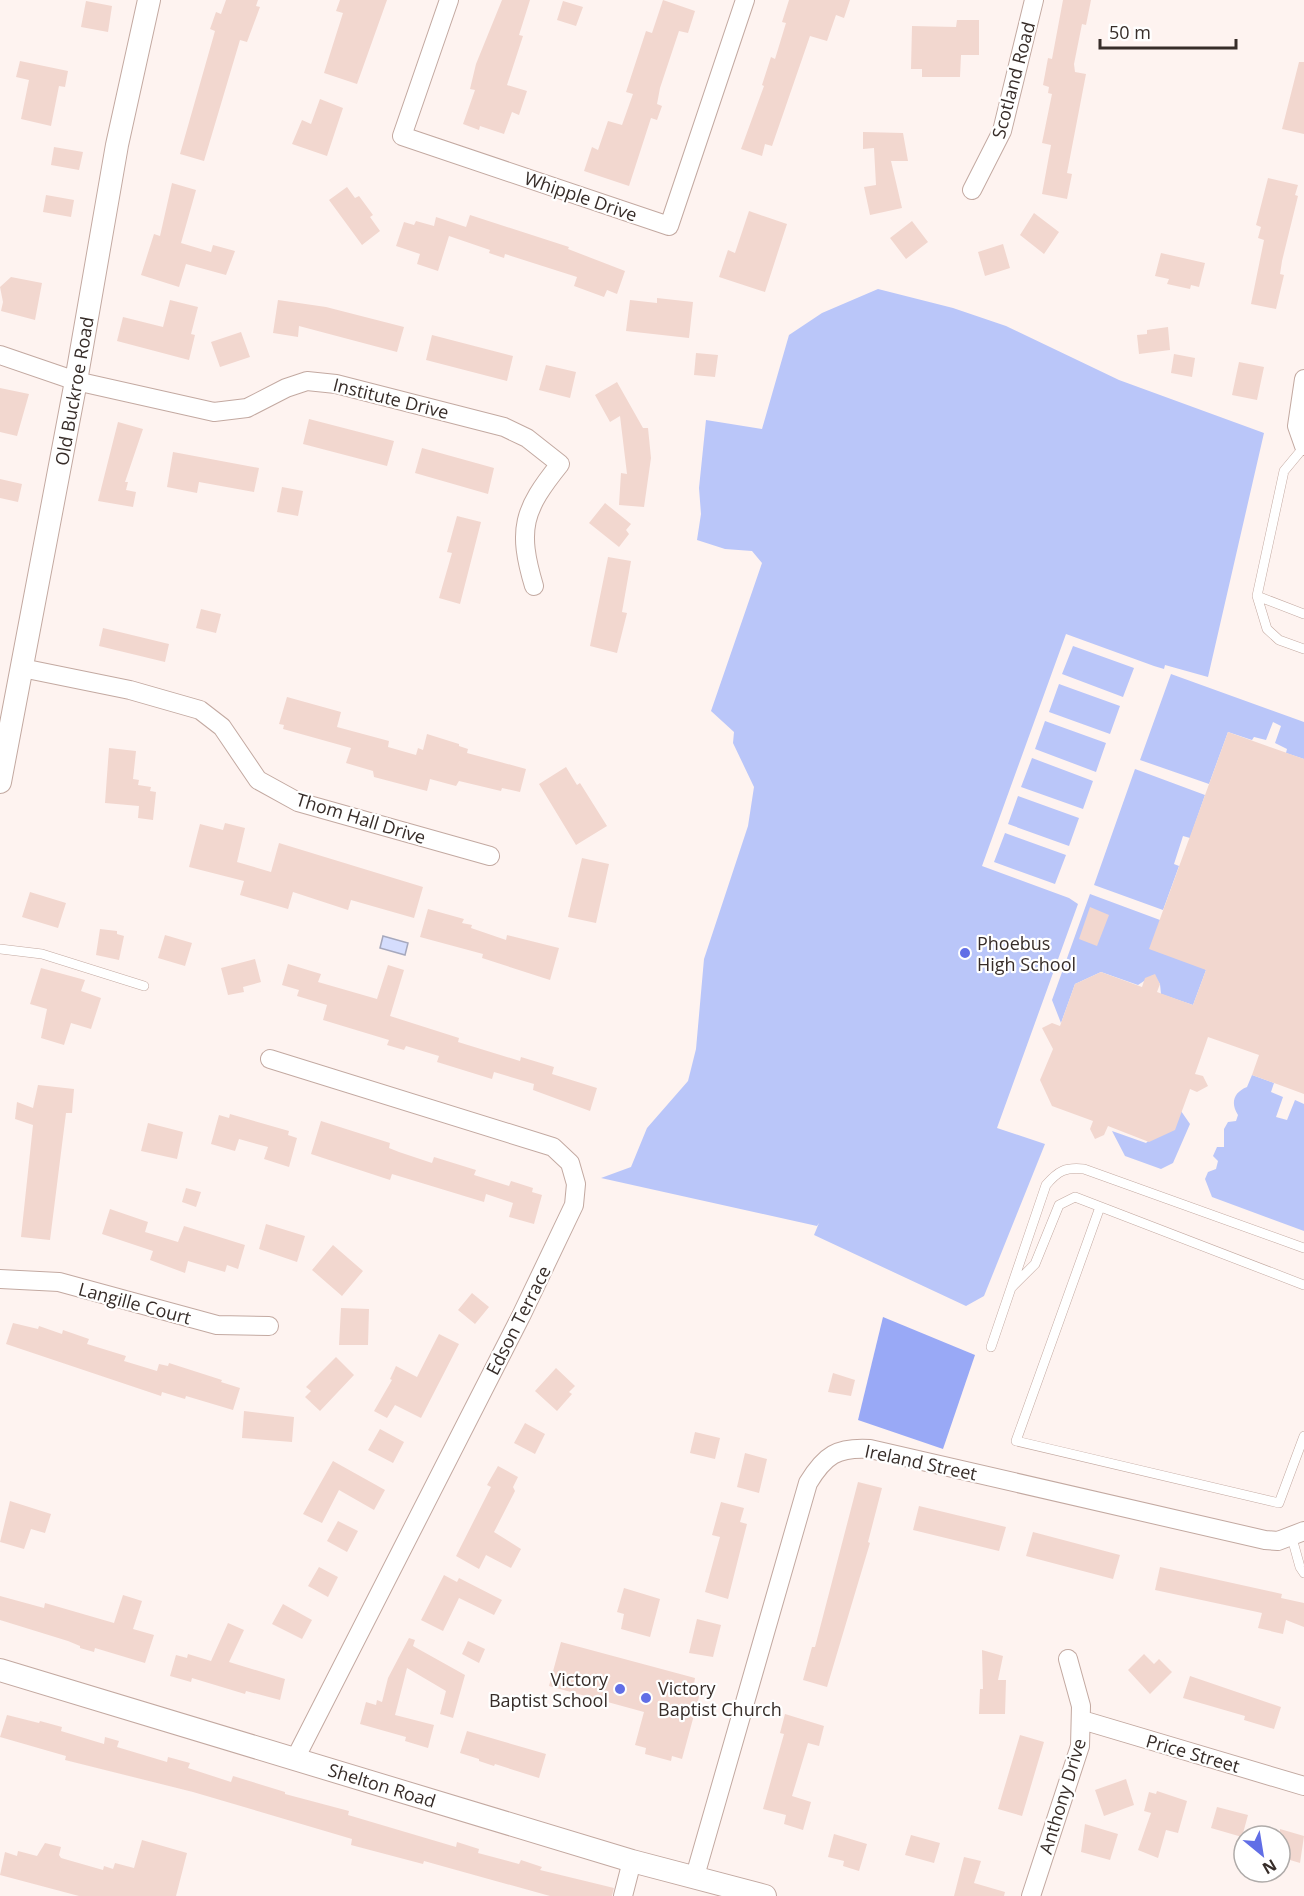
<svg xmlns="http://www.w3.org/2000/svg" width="1304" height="1896" font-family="'Open Sans',sans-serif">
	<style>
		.green { fill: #bac6f9 }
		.forest { fill: #99a9f6 }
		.water { fill: #d5ddfd; stroke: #a6a8bd; stroke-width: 1.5 }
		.building { fill: #f2d7cf }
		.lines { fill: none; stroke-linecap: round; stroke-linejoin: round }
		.service-casing { stroke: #c3a9a1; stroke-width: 10 }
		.minor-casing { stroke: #c3a9a1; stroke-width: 20 }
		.tertiary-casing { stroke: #c3a9a1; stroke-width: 24 }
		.service { stroke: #fff; stroke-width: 9 }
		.minor { stroke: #fff; stroke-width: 18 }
		.tertiary { stroke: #fff; stroke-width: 22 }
		.poi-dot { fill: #616ee6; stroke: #fff; stroke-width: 2 }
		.labels { text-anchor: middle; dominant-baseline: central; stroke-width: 4.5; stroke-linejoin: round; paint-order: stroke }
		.street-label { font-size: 18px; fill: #372d29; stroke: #fff }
		.poi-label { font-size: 18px; fill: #372d29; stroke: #fff; text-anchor: start }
	</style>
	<rect width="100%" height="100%" fill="#fef3f0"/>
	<path class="green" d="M878 289 953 308 1006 326 1119 380 1264 433 1208 677 1165 665 1164 669 1154 666 1066 634 982 866 1069 898 1078 904 997 1128 1045 1144 984 1296 966 1306 814 1235 819 1223 817 1226 601 1178 631 1167 647 1128 688 1081 696 1049 704 959 748 826 754 787 733 743 734 732 711 711 762 563 752 551 725 549 697 540 701 514 699 488 706 420 762 429 789 335 822 313Z
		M1073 646 1134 668 1123 697 1062 674Z
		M1171 674 1304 722V759L1286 753 1287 749 1275 743 1281 726 1273 722 1266 740 1254 737 1252 740 1228 732 1209 784 1140 760Z
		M1059 684 1120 706 1110 734 1049 712Z
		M1045 721 1106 743 1096 772 1035 749Z
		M1032 758 1093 781 1083 809 1021 787Z
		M1135 769 1205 795 1190 838 1183 836 1174 864 1179 866 1163 910 1094 885Z
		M1018 796 1079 818 1069 846 1008 824Z
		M1005 833 1066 855 1055 884 994 862Z
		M1090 894 1160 920 1206 970 1193 1005 1161 994 1160 984 1153 975 1138 985 1101 972 1075 984 1061 1023 1052 1000Z
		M1252 1075 1274 1083 1271 1092 1283 1097 1276 1117 1287 1120 1295 1100 1304 1104V1231L1212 1197 1205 1179 1208 1172 1216 1169 1218 1161 1213 1156 1217 1147H1224V1129L1228 1122 1236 1121 1238 1115C1230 1103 1234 1092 1247 1087Z
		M1181 1111 1190 1124 1173 1163 1161 1169 1125 1156 1112 1131 1146 1143Z"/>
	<path class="forest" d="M883 1317 975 1355 943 1449 858 1420Z"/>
	<path class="water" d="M383 936 408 943 405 955 380 948Z"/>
	<path class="building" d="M226 0H258L256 6 260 7 247 42 240 40 204 161 180 154 215 31 210 29 216 12 221 14Z
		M340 0H387L357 84 324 73 343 13 336 11Z
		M502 0H530L519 35 523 36 507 85 527 91 519 115 512 112 504 134 480 126 479 130 463 124 475 90 470 89 476 64Z
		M663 0 695 11 688 33 679 31 660 88 657 104 662 106 657 120 651 118 629 186 584 171 592 147 598 150 608 121 622 125 633 94 626 92 646 31 652 33Z
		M789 0H850L844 18 836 15 827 41 810 36 772 146 765 144 762 156 741 149 764 86 762 85 771 57 775 59 786 23 782 22Z
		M1063 0H1091L1086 25 1082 24 1074 64 1075 72 1086 74 1067 173 1072 174 1067 199 1042 194 1051 145 1042 143 1052 94 1048 93 1049 87 1043 85 1048 58 1052 59Z
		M86 1 112 6 108 32 81 27Z
		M563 1 583 7 576 26 557 20Z
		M957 20H979V55H961L960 77H922V69H911L912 26 956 27Z
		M20 61 68 71 65 87 59 86 51 126 21 119 29 80 16 77Z
		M1299 62H1304V134L1282 129Z
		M320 99 343 108 327 156 292 144 302 120 311 124Z
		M863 132 903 133 908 161H891L902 208 870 215 864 187 876 185 874 148 863 149Z
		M54 147 83 152 79 170 51 165Z
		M1268 178 1298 185 1295 195 1298 196 1282 261 1280 274 1284 275 1276 309 1251 304 1264 240 1258 238 1261 227 1256 225Z
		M172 183 196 190 181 243 211 252 213 245 235 251 226 275 186 264 179 287 141 275 154 234 160 236Z
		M347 187 355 198 359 196 373 215 370 217 380 231 362 245 329 200Z
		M46 195 74 200 71 217 43 212Z
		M749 211 787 224 765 292 719 277 728 250 735 253Z
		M1034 213 1059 232 1044 254 1020 235Z
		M470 215 569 247 568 249 625 271 617 294 607 290 604 297 574 286 577 277 505 254 504 258 489 253 490 250 449 236 438 271 417 264 420 254 396 246 404 222 414 225 416 221 434 226 436 217 466 227Z
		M912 221 928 242 906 259 890 238Z
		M1003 244 1010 268 985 276 978 252Z
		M1161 253 1205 263 1199 287 1191 285 1190 289 1167 284 1169 279 1155 276Z
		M11 277 42 283 35 320 1 311 3 302 0 287Z
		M657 298 693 302 689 338 626 331 630 300 657 303Z
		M170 300 198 307 191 334 195 335 189 360 117 341 123 317 163 327Z
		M278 300 326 307 404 327 397 352 299 326 298 337 273 333Z
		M1168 327 1170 350 1139 354 1137 335 1147 334V330Z
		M241 332 250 357 220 367 211 342Z
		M432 335 513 356 507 381 426 360Z
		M696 353 718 355 715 377 694 375Z
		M1174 354 1195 358 1192 377 1171 373Z
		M1239 362 1264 367 1257 400 1232 395Z
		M546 365 576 372 570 398 539 390Z
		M617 382 643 428H648L651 458 644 507 619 505 621 473 627 474 620 416 610 422 595 395Z
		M0 388 29 394 17 436 0 432Z
		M309 419 394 441 387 466 303 444Z
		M118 422 143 429 125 482H128L126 490 136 492 133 507 98 501Z
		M422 448 494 468 488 494 415 473Z
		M173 452 259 468 254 492 199 482 197 493 167 487Z
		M0 479 22 484 18 502 0 498Z
		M282 487 303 491 298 516 277 512Z
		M605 503 631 524 626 530 629 534 619 547 589 523Z
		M457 516 481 522 460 604 439 598 452 553 447 552Z
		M608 557 631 561 622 612 627 613 617 653 590 646Z
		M201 609 221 614 216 633 196 628Z
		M103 628 169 644 165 662 99 646Z
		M287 697 341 712 337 727 389 741 388 747 416 755 418 748 423 750 427 734 459 744V746L468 749 467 753 526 769 520 792 502 788 501 791 459 781 456 786 430 779 427 791 374 777 373 771 346 763 351 748 283 729 284 725 279 724Z
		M1228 732 1304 759V1094L1252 1075 1259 1055 1208 1037 1195 1074 1203 1076 1208 1086 1197 1092 1190 1089 1175 1130 1149 1142 1108 1126 1104 1135 1095 1139 1090 1129 1093 1121 1052 1106 1040 1080 1053 1049 1042 1028 1052 1023 1060 1026 1075 984 1101 972 1142 987 1145 978 1155 974 1160 984 1157 992 1193 1005 1206 970 1149 949Z
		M109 748 136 751 133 779 139 780 138 785 151 787 150 791 156 792 153 820 138 818 139 806 105 803Z
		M566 767 577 785 580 783 607 826 576 845 539 784Z
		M225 823 245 828 237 862 271 872 279 843 423 887 414 918 351 900 348 910 293 892 288 909 240 895 244 881 189 867 200 824 223 830Z
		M582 858 609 864 596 923 568 917Z
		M30 892 66 903 58 928 22 917Z
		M1090 907 1109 915 1097 946 1079 939Z
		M428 909 464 919 462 923 472 925 471 928 506 940 507 935 559 948 550 980 482 958 483 954 420 937Z
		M100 929 117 931V934L124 936 119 960 96 955Z
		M165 935 192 943 185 966 158 958Z
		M255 959 261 982 243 987 244 992 228 995 221 968Z
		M288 964 321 974 318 982 377 999 388 965 404 970 390 1016 459 1038 458 1042 520 1061 521 1057 554 1067 552 1074 597 1088 590 1111 533 1090 534 1084 494 1072 492 1079 437 1062 439 1056 406 1046 404 1050 387 1045 389 1040 323 1020 327 1005 297 996 299 990 282 985Z
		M41 968 85 980 81 991 101 998 91 1029 71 1023 64 1045 41 1038 47 1009 30 1004Z
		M38 1085 74 1089 72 1113H66L50 1240 21 1237 33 1125 15 1119 17 1102 33 1108Z
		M230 1114 289 1131 288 1135 297 1138 289 1167 264 1159 268 1147 239 1139 235 1151 211 1144 219 1115 229 1118Z
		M321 1121 390 1143 389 1148 399 1152 432 1163 434 1157 476 1170 474 1175 509 1186 511 1181 533 1188 532 1192 542 1195 534 1224 509 1217 513 1203 486 1194 484 1202 392 1174 390 1180 311 1154Z
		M148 1123 183 1132 177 1159 141 1151Z
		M186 1188 201 1192 196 1207 182 1202Z
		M110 1209 148 1222 145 1232 178 1242 184 1226 245 1245 238 1269 227 1265 225 1272 188 1261 185 1273 150 1260 153 1251 102 1234Z
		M266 1224 305 1236 297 1262 259 1249Z
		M333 1245 363 1271 342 1296 312 1270Z
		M472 1293 489 1307 475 1324 458 1310Z
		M341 1308 369 1309 368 1345H339Z
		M13 1323 38 1329 39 1326 62 1334 63 1330 89 1339 87 1344 126 1356 124 1361 157 1371 159 1364 168 1366 169 1363 222 1380 221 1382 240 1388 233 1410 186 1396 185 1399 162 1392 161 1396 6 1344Z
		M439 1334 459 1344 421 1418 395 1405 387 1418 374 1411 392 1380 390 1379 396 1366 417 1377Z
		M336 1357 354 1375 320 1411 305 1397 311 1391 306 1387Z
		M556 1368 575 1386 569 1392 572 1394 557 1411 535 1391Z
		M833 1373 855 1380 851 1396 828 1392Z
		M244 1411 294 1417 292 1442 242 1438Z
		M525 1423 545 1434 535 1454 514 1443Z
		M380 1429 404 1442 393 1463 368 1450Z
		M695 1432 720 1438 715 1459 690 1453Z
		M745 1453 767 1459 759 1493 737 1487Z
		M333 1461 385 1490 374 1510 339 1490 322 1523 303 1514Z
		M498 1466 518 1477 513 1487 515 1491 494 1532 521 1549 511 1568 486 1555 479 1569 456 1556 491 1487 487 1485Z
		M858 1482 882 1488 868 1542 870 1543 827 1687 803 1680 812 1647H815Z
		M10 1501 51 1514 45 1533 31 1529 24 1549 0 1542Z
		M721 1502 744 1508 740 1522 747 1524 728 1599 705 1592 720 1537 712 1535Z
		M919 1506 1006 1527 999 1551 913 1530Z
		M338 1521 358 1531 347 1552 327 1541Z
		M1033 1532 1120 1555 1113 1579 1026 1556Z
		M319 1567 338 1577 328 1597 308 1586Z
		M1160 1567 1282 1594 1281 1598 1304 1603V1627L1286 1620 1283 1634 1258 1628 1262 1613 1155 1590Z
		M444 1575 457 1582 459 1578 502 1600 494 1615 459 1598 443 1631 421 1620Z
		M624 1588 660 1599 650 1637 621 1629 624 1614 617 1612Z
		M123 1595 142 1601 133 1629 154 1635 145 1663 95 1648 94 1652 80 1648V1646L68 1641 0 1620V1596L44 1608 45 1603 114 1623Z
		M283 1604 312 1620 302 1639 272 1624Z
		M697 1619 721 1625 713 1657 689 1653Z
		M228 1623 244 1630 229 1662 285 1679 280 1700 246 1691 245 1694 192 1678 191 1682 170 1676 176 1655 187 1658 188 1654 211 1661Z
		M409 1638 415 1640 413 1646 465 1675 453 1718 440 1714 446 1691 407 1668 395 1715 434 1725 428 1748 405 1741 406 1737 360 1724 366 1702 376 1705 377 1700 382 1702 388 1678Z
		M468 1641 485 1649 479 1663 462 1654Z
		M561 1642 695 1678 694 1684 702 1686 682 1759 672 1756 671 1761 645 1754 646 1748 635 1745 644 1712 549 1686Z
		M982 1650 1003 1656 998 1680H1006L1005 1714H979L980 1689H983Z
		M1144 1654 1154 1664 1159 1659 1172 1672 1150 1694 1128 1670Z
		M1190 1676 1281 1707 1274 1729 1244 1720 1245 1716 1183 1698Z
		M785 1714 824 1726 819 1746 808 1743 792 1796 811 1802 803 1830 784 1824 786 1815 763 1809 784 1734 780 1733Z
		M7 1715 39 1723 40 1721 62 1727 61 1731 104 1744 105 1737 119 1741 117 1747 167 1762 168 1757 190 1763 188 1768 231 1782 233 1776 285 1792V1794L349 1811 348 1815 456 1847 457 1842 479 1849 478 1853 519 1864 521 1860 542 1867 540 1870 614 1888 612 1896H550L424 1861 423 1864 351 1845 352 1839 193 1792 65 1760 66 1756 0 1737Z
		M467 1731 546 1754 539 1778 495 1764 494 1766 479 1761V1759L460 1753Z
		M1020 1735 1044 1742 1022 1816 998 1809Z
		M1126 1779 1134 1805 1104 1816 1095 1790Z
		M1157 1791 1187 1801 1178 1833 1166 1830 1158 1858 1138 1850 1151 1813 1144 1811 1149 1792 1156 1794Z
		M1217 1807 1248 1815 1242 1837 1211 1828Z
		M1085 1824 1118 1834 1110 1860 1081 1852Z
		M1280 1829 1304 1836 1300 1863 1280 1857Z
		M834 1834 867 1844 859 1871 843 1866 844 1861 828 1857Z
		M911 1835 940 1843 934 1863 905 1855Z
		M142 1840 187 1853 176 1896H79L0 1875 5 1852 17 1856 18 1851 37 1856 45 1843 61 1847 59 1855 61 1858 103 1870 104 1866 113 1869 115 1863 134 1868Z
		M964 1857 981 1861 974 1883 1005 1892 1004 1896H954Z"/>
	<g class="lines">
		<g class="service-casing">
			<path id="service" d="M1304 447 1284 471 1257 596 1267 629 1279 640 1304 649
				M1257 596 1304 614
				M0 949 42 954 144 986
				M1100 1207 1016 1441 1279 1503 1304 1436
				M1012 1287 1035 1264 1059 1205 1075 1197 1304 1285
				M991 1347 1046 1185C1058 1171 1065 1167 1084 1169L1304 1248
				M1292 1538 1300 1567 1304 1573"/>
		</g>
		<g class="minor-casing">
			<path id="minor" d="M449 0 402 136 669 226 745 0
				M972 190 1002 131 1034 0
				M0 355 76 381 214 412 247 408 286 388 307 381 336 384 504 427 527 438 560 464C523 510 517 529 534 586
				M1304 379 1297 426 1304 446
				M22 668 130 690 200 710 222 727 258 780 298 802 490 856
				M270 1059 553 1147 570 1163 576 1184 574 1205 521 1316 295 1759
				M0 1279 59 1282 217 1325 269 1326
				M1082 1720 1304 1786
				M695 1876 808 1483C825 1455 837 1447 870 1449L1265 1540 1278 1541 1304 1531
				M623 1896 632 1861
				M1031 1896 1080 1746 1081 1706 1068 1659"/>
		</g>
		<g class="tertiary-casing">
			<path id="tertiary" d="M0 782 76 381 117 145 149 0
				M0 1670 632 1861 765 1896"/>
		</g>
		<use href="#service" class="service"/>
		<use href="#minor" class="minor"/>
		<use href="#tertiary" class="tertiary"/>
	</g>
	<g class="poi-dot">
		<circle cx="965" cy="953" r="6"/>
		<circle cx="620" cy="1689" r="6"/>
		<circle cx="646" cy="1698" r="6"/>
	</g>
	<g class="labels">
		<g class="street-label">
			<text transform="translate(1013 80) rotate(-75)">Scotland Road</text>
			<text transform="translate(581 196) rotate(19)">Whipple Drive</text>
			<text transform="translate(74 391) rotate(-80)">Old Buckroe Road</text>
			<text transform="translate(391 398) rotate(14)">Institute Drive</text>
			<text transform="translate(361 818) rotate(17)">Thom Hall Drive</text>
			<text transform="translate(135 1303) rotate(15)">Langille Court</text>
			<text transform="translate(518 1320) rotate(-63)">Edson Terrace</text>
			<text transform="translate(921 1462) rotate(12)">Ireland Street</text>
			<text transform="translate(1193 1753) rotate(16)">Price Street</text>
			<text transform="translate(382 1785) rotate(17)">Shelton Road</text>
			<text transform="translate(1062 1796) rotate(-73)">Anthony Drive</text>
		</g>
		<g class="poi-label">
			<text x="977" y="943">Phoebus<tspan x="977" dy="21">High School</tspan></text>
			<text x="608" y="1679" text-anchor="end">Victory<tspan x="608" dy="21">Baptist School</tspan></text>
			<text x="658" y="1688">Victory<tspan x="658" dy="21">Baptist Church</tspan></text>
		</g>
	</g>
	<g transform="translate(1262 1854) rotate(150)"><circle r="28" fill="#ffffff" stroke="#afaba9" stroke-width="1.5"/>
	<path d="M0-4.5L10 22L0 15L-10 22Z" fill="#616ee6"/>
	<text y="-9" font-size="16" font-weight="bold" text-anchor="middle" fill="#372d29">N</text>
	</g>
	<path d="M1100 39v9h136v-9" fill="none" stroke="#372d29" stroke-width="3"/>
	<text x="1109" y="39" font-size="18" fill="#372d29" stroke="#ffffff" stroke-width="4.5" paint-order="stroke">50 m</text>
</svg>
